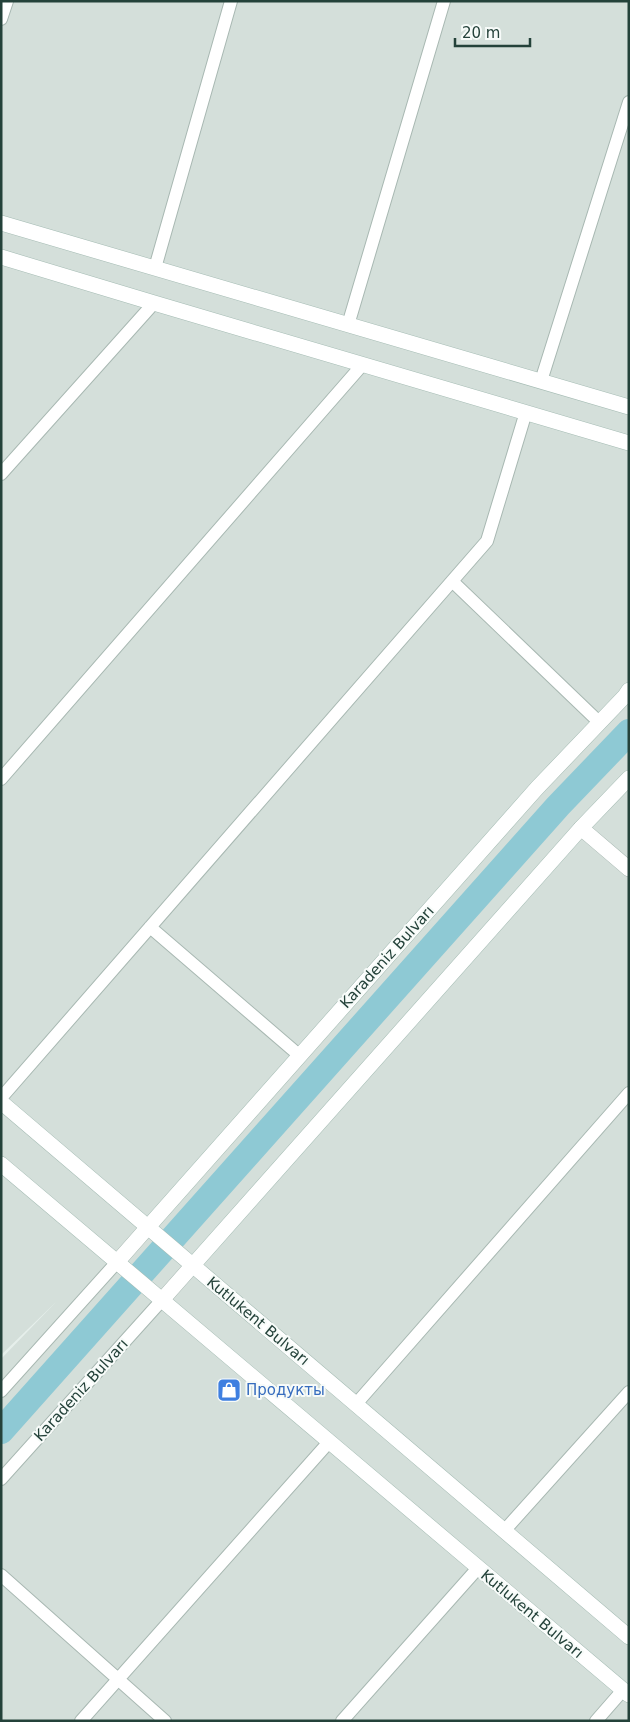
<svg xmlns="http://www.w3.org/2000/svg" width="630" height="1722" font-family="'DejaVu Sans',sans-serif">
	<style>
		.built { fill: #d4dfda }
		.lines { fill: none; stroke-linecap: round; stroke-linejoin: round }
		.canal { stroke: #8ec9d4; stroke-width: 26 }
		.lane-casing { stroke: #a8b8b2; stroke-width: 14 }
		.street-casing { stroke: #a8b8b2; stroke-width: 16 }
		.secondary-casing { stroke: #a4bbb3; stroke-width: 16 }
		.lane { stroke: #fff; stroke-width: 12 }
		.street { stroke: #fff; stroke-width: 15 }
		.secondary { stroke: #fff; stroke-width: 15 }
		.labels { text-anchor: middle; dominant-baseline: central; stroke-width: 4; stroke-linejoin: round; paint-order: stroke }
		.street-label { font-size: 15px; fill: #24423a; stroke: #f7fbf9 }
		.shop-label { font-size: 15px; fill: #366cbe; stroke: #f7fbf9; text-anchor: start }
	</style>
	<rect width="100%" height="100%" fill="#e6efeb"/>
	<path class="built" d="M1 1H629V1721H1V1359L56 1302 1 1355Z"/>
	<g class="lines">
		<path class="canal" d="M1 1431 558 806 629 732"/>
		<g class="lane-casing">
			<path id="lane" d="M1 19 7 1
				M155 268 231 1
				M348 325 444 1
				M541 381 629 102
				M1 474 154 303
				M452 581 600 723
				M1 779 363 364
				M150 927 300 1056
				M1 1098 487 541 526 412
				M1 1391 118 1261
				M356 1404 629 1093
				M1 1479 162 1300
				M504 1531 629 1392
				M1 1575 165 1721
				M81 1721 329 1442
				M342 1721 478 1568
				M596 1721 623 1690"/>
		</g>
		<g class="street-casing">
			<path id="street" d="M581 828 629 869
				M118 1261 148 1227
				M162 1300 193 1265"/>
		</g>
		<g class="secondary-casing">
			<path id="secondary" d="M1 223 629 407
				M1 257 154 303 629 443
				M1 1102 629 1637
				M1 1164 629 1695
				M148 1227 537 788 625 696 629 690
				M193 1265 581 828 629 778"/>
		</g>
		<use href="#lane" class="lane"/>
		<use href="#street" class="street"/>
		<use href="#secondary" class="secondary"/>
	</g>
	<defs>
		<g id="shop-square" transform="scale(1.25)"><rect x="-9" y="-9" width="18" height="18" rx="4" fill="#3f7fe0" stroke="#f7fbf9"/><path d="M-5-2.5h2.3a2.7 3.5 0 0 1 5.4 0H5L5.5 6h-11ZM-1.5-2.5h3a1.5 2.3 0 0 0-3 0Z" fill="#fff"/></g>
	</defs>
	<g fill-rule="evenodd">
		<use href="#shop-square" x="229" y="1390"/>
	</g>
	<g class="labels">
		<g class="street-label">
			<text transform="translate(387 957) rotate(-48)">Karadeniz Bulvarı</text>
			<text transform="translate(258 1321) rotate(40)">Kutlukent Bulvarı</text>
			<text transform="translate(81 1390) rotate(-48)">Karadeniz Bulvarı</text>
			<text transform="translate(532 1614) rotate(40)">Kutlukent Bulvarı</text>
		</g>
		<g class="shop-label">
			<text x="246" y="1390">Продукты</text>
		</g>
	</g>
	<rect width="630" height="1722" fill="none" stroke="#24423a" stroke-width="5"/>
	<path d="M455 38v8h75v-8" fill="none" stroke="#24423a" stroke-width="2.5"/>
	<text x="462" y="38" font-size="15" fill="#24423a" stroke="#f7fbf9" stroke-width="4" paint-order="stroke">20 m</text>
</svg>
